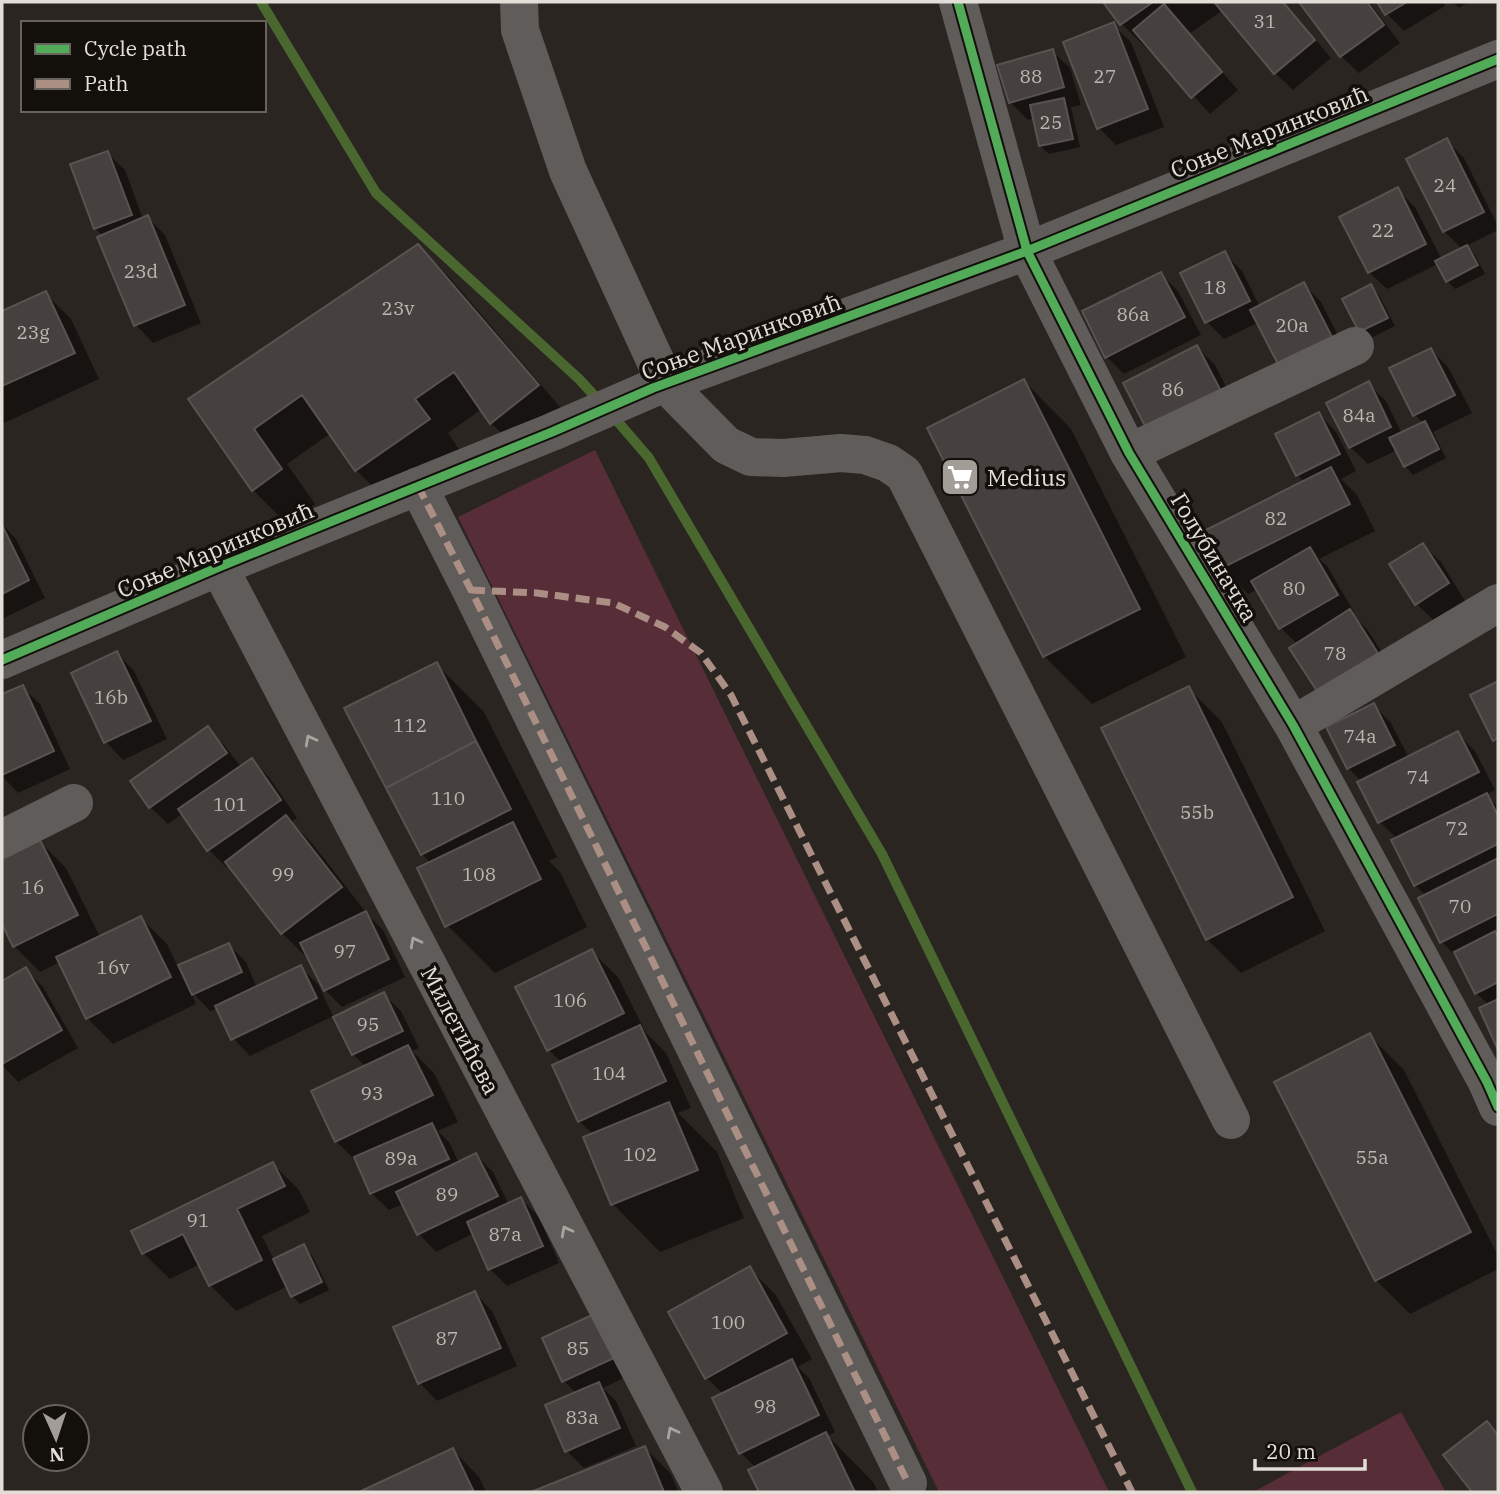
<svg xmlns="http://www.w3.org/2000/svg" width="1500" height="1494" font-family="'IBM Plex Serif',serif">
	<style>
		.green { fill: #572d37 }
		.shadow { fill: #0007 }
		.lines { fill: none; stroke-linecap: round; stroke-linejoin: round }
		.stream { stroke: #4a672f; stroke-width: 10 }
		.building { fill: #46413e; stroke: #585350; stroke-width: 2 }
		.minor { stroke: #5f5c5a; stroke-width: 38 }
		.quiet { stroke: #ac8f84; stroke-width: 7; stroke-dasharray: 14 7; stroke-linecap: butt }
		.cycleway-casing { stroke: #130f0b; stroke-width: 13 }
		.cycleway { stroke: #51ab58; stroke-width: 9 }
		.oneway { stroke: #a8a49f }
		.labels { text-anchor: middle; dominant-baseline: central; stroke-width: 7; stroke-linejoin: round; paint-order: stroke }
		.number-label { font-size: 19px; fill: #bcb7b2 }
		.street-label { font-size: 23px; fill: #e4ded8; stroke: #130f0b }
		.poi-label { font-size: 23px; fill: #e4ded8; stroke: #130f0b; text-anchor: start }
	</style>
	<rect width="100%" height="100%" fill="#2a2520"/>
	<path class="green" d="M595 450 1109 1492H939L458 517Z
		M1401 1412 1446 1492H1253Z"/>
	<path class="shadow" d="M1106 2H1284L1331 58 1293 90 1275 73 1223 10 1189 34 1238 90 1210 114 1158 56 1156 58 1122 24Z
		M1301 2H1369L1400 43 1359 73 1341 56Z
		M1379 2H1443L1445 6 1404 31 1387 14Z
		M1453 2H1468L1459 8Z
		M1113 25 1131 42 1164 127 1116 145 1099 128Z
		M1052 51 1070 68 1081 105 1071 107 1080 147 1049 154 1040 146 1035 118 1028 120 1010 102Z
		M1447 141 1464 158 1498 226V230L1466 246 1475 255 1485 274 1455 289 1447 281 1438 264 1387 289 1369 272 1398 190 1415 207 1442 260 1462 249 1444 231Z
		M107 153 125 170 143 219 147 217 165 235 201 323 153 343 136 325 103 236 96 229 72 165Z
		M418 246 452 280 571 420 525 457 491 423 482 409 448 433 462 454 390 504 356 470 331 433 287 464 315 504 287 524 253 490 190 400Z
		M1224 253 1242 271 1260 307 1304 285 1321 302 1350 359 1259 322 1224 339 1207 322Z
		M1161 274 1178 291 1201 335 1124 374 1106 356Z
		M1371 287 1379 295 1395 326 1369 339 1360 331Z
		M45 293 71 319 99 379 2 424V313Z
		M1197 347 1215 365 1239 412 1166 448Z
		M1431 350 1448 367 1472 413 1433 432 1446 458 1413 475 1405 466 1397 450 1368 464 1350 447 1368 384 1386 401 1402 434 1423 423 1415 415 1392 369Z
		M1024 381 1071 429 1186 657 1092 704 1044 656Z
		M1319 414 1336 432 1356 471 1341 479 1357 495 1375 531 1319 559 1327 566 1354 612 1352 614 1367 629 1383 654 1298 645 1281 628 1258 589 1248 594 1222 568 1305 482 1297 475Z
		M2 524 16 539 45 598 2 619Z
		M1423 545 1441 562 1465 601 1434 621 1416 603Z
		M117 653 134 671 167 739 123 760 106 742 73 674Z
		M436 664 484 712 557 857 549 861 560 872 587 927 495 973 447 925 431 863 422 854Z
		M1498 683V744L1472 696Z
		M22 687 40 704 70 769 18 793 2 776V696Z
		M1188 688 1222 722 1325 931 1241 973 1207 939Z
		M1374 705 1391 723 1409 758 1458 734 1475 751 1495 790 1486 795 1498 807V980L1480 989V993L1498 984V1046L1481 1009 1489 1005 1476 993 1459 959 1442 942 1426 896 1415 885 1397 839 1380 822 1362 782 1348 768Z
		M208 729 225 746 241 767 251 760 269 777 297 818 291 822 312 843 368 915 383 930 405 977 342 1007 325 990 308 959 282 933 229 865 226 867 209 850 183 813 168 824 150 807Z
		M40 842 66 868 100 937 141 918 167 944 178 967 229 945 246 962 257 988 300 967 318 984 333 1016 250 1056 233 1038 218 1008 210 1011 191 991 196 1004 113 1044 87 1018 60 962 40 972 14 946 2 920V861Z
		M591 951 618 977 646 1033 666 1053 691 1108 678 1113 717 1152 744 1218 660 1252 613 1204 585 1138 594 1135 579 1121 562 1063 549 1050Z
		M26 970 43 987 78 1048 18 1082 2 1065V983Z
		M383 994 401 1011 419 1048 412 1051 434 1073 458 1122 438 1131 449 1142 459 1163 476 1155 493 1172 509 1205 521 1199 539 1217 559 1263 507 1286 490 1269 474 1233 436 1252 419 1234 404 1204 389 1210 371 1193 358 1163 336 1141 366 1067 353 1054Z
		M1370 1036 1404 1070 1498 1256V1269L1410 1314 1376 1280Z
		M273 1164 299 1190 310 1212 262 1236 274 1260 303 1246 312 1255 329 1290 300 1304 292 1296 288 1286 236 1311 210 1285 200 1264 170 1279 143 1253Z
		M749 1268 775 1294 812 1359 798 1367 809 1378 835 1432 828 1436 873 1482 878 1492H761L750 1470 756 1468 740 1452 723 1394 706 1377Z
		M475 1293 492 1311 517 1366 437 1401 420 1383 395 1328Z
		M593 1316 630 1375 603 1388 616 1401 636 1446 584 1468 567 1451 576 1393 564 1381Z
		M645 1448 671 1474 678 1492H536Z
		M453 1450 479 1477 486 1492H364Z"/>
	<g class="lines">
		<path class="stream" d="M261 2 376 193 579 379 601 403
			M612 415 649 458 882 854 1192 1492"/>
	</g>
	<path class="building" d="M1103 2H1153L1120 25Z
		M1214 2H1283L1315 40 1274 74Z
		M1299 2H1367L1384 25 1340 57Z
		M1377 2H1407L1385 15Z
		M1164 4 1222 72 1191 98 1133 30Z
		M1114 22 1148 109 1097 129 1063 42Z
		M1053 49 1064 87 1009 103 997 65Z
		M1064 98 1073 139 1039 146 1030 105Z
		M1447 138 1484 212 1443 232 1406 159Z
		M108 151 132 215 94 229 70 164Z
		M1398 187 1426 244 1368 273 1339 217Z
		M148 215 185 305 134 326 97 237Z
		M418 244 539 385 490 424 454 372 415 399 430 419 355 471 302 395 254 429 282 469 252 491 188 399Z
		M1467 245 1478 265 1446 282 1435 261Z
		M1225 251 1250 301 1205 323 1180 273Z
		M1161 272 1185 317 1105 358 1082 311Z
		M1304 282 1334 341 1280 368 1250 310Z
		M1371 284 1388 318 1359 332 1342 299Z
		M46 291 75 353 2 386V311Z
		M1197 345 1223 395 1148 432 1123 383Z
		M1431 348 1455 395 1413 416 1389 368Z
		M1024 379 1140 609 1043 657 927 428Z
		M1369 381 1391 427 1349 448 1326 403Z
		M1319 412 1340 454 1296 476 1275 434Z
		M1425 421 1439 449 1404 467 1389 438Z
		M1331 467 1350 504 1220 569 1202 532Z
		M2 525 29 580 2 594Z
		M1423 543 1449 583 1415 605 1389 564Z
		M1310 547 1338 595 1279 629 1251 581Z
		M1350 609 1381 658 1321 697 1289 648Z
		M117 651 151 721 104 743 71 673Z
		M437 662 476 741 386 788 344 708Z
		M1498 681V738L1493 741 1470 695Z
		M23 685 54 751 2 775V694Z
		M1189 686 1293 897 1206 940 1101 728Z
		M1374 703 1395 745 1347 769 1326 727Z
		M208 726 227 753 149 808 130 781Z
		M1458 731 1479 772 1378 823 1357 782Z
		M476 741 511 809 421 855 386 788Z
		M252 758 281 800 207 851 178 809Z
		M1487 793 1498 816V844L1414 886 1391 840Z
		M286 815 342 887 281 934 225 862Z
		M513 822 541 879 445 927 417 868Z
		M40 840 78 915 13 947 2 924V859Z
		M1498 858V914L1440 943 1418 898Z
		M366 911 389 959 324 991 300 943Z
		M141 916 171 977 86 1019 56 957Z
		M1495 931 1498 936V982L1475 994 1454 952Z
		M229 943 242 972 192 995 178 965Z
		M592 949 624 1013 547 1051 515 987Z
		M301 965 317 998 231 1040 215 1006Z
		M26 967 62 1030 2 1064V981Z
		M384 992 403 1031 352 1055 333 1017Z
		M1498 999V1050L1479 1008Z
		M640 1025 666 1081 578 1122 552 1065Z
		M1370 1033 1471 1232 1375 1281 1274 1082Z
		M408 1045 433 1095 335 1142 311 1091Z
		M669 1102 698 1170 611 1205 583 1137Z
		M432 1123 449 1159 370 1194 354 1157Z
		M476 1153 498 1196 417 1235 396 1192Z
		M273 1162 285 1186 237 1209 262 1260 209 1286 183 1234 142 1254 131 1231Z
		M521 1197 543 1246 488 1270 467 1222Z
		M304 1244 322 1282 291 1297 273 1259Z
		M750 1266 787 1333 705 1379 668 1312Z
		M475 1291 501 1348 418 1384 393 1327Z
		M594 1314 614 1358 562 1382 542 1338Z
		M792 1359 819 1415 739 1454 712 1398Z
		M599 1382 620 1428 565 1452 545 1405Z
		M1487 1421 1498 1435V1492H1472L1443 1455Z
		M826 1432 855 1492H759L748 1470Z
		M645 1446 664 1492H531Z
		M453 1448 474 1492H359Z"/>
	<g class="lines">
		<path class="minor" d="M519 2 520 30 568 171 666 384 726 445 751 457 783 458 841 453 865 455 888 463 904 474 1231 1120
			M958 2 1027 251 1129 453 1293 725 1487 1082 1498 1107
			M1129 453 1355 346
			M418 486 471 590 908 1483
			M219 567 704 1492
			M2 660 219 567 552 432 653 388 1027 251 1498 59
			M1293 725 1498 603
			M2 839 74 803"/>
		<path class="quiet" d="M418 486 471 590 908 1483
			M471 590 537 593 613 603 665 627 701 653 731 695 1132 1492"/>
		<g class="cycleway-casing">
			<path id="cycleway" d="M958 2 1027 251 1129 453 1293 725 1487 1082 1498 1107
				M2 660 219 567 552 432 653 388 1027 251 1498 59"/>
		</g>
		<use href="#cycleway" class="cycleway"/>
	</g>
	<defs><path id="oneway-chevron" d="M-2-3.5L2.5 0L-2 3.5" fill="none" stroke-width="1.6" stroke-linecap="round" stroke-linejoin="round" transform="scale(1.75)"/></defs>
	<g class="oneway">
		<use href="#oneway-chevron" transform="translate(310 740) rotate(-118)"/>
		<use href="#oneway-chevron" transform="translate(415 942) rotate(-118)"/>
		<use href="#oneway-chevron" transform="translate(566 1231) rotate(-118)"/>
		<use href="#oneway-chevron" transform="translate(672 1432) rotate(-118)"/>
	</g>
	<defs>
		<g id="supermarket-square" transform="scale(2.0125)"><rect x="-9" y="-9" width="18" height="18" rx="4" fill="#a39d98" stroke="#130f0b"/><path d="M-6-5.5h2.5l.6 2H6L4.5 2H-2.5L-4.4-4H-6ZM-1.5 3.2a1.3 1.3 0 1 0 .1 0ZM3 3.2a1.3 1.3 0 1 0 .1 0Z" fill="#fff"/></g>
	</defs>
	<g fill-rule="evenodd">
		<use href="#supermarket-square" x="960" y="477"/>
	</g>
	<g class="labels">
		<g class="number-label">
			<text x="1265" y="21">31</text>
			<text x="1031" y="76">88</text>
			<text x="1105" y="76">27</text>
			<text x="1051" y="122">25</text>
			<text x="1445" y="185">24</text>
			<text x="1383" y="230">22</text>
			<text x="141" y="271">23d</text>
			<text x="1215" y="287">18</text>
			<text x="398" y="308">23v</text>
			<text x="1133" y="314">86a</text>
			<text x="1292" y="325">20a</text>
			<text x="33" y="332">23g</text>
			<text x="1173" y="389">86</text>
			<text x="1359" y="415">84a</text>
			<text x="1276" y="518">82</text>
			<text x="1294" y="588">80</text>
			<text x="1335" y="653">78</text>
			<text x="111" y="697">16b</text>
			<text x="410" y="725">112</text>
			<text x="1360" y="736">74a</text>
			<text x="1418" y="777">74</text>
			<text x="448" y="798">110</text>
			<text x="230" y="804">101</text>
			<text x="1197" y="812">55b</text>
			<text x="1457" y="828">72</text>
			<text x="283" y="874">99</text>
			<text x="479" y="874">108</text>
			<text x="33" y="887">16</text>
			<text x="1460" y="906">70</text>
			<text x="345" y="951">97</text>
			<text x="113" y="967">16v</text>
			<text x="570" y="1000">106</text>
			<text x="368" y="1024">95</text>
			<text x="609" y="1073">104</text>
			<text x="372" y="1093">93</text>
			<text x="640" y="1154">102</text>
			<text x="1372" y="1157">55a</text>
			<text x="401" y="1158">89a</text>
			<text x="447" y="1194">89</text>
			<text x="198" y="1220">91</text>
			<text x="505" y="1234">87a</text>
			<text x="728" y="1322">100</text>
			<text x="447" y="1338">87</text>
			<text x="578" y="1348">85</text>
			<text x="765" y="1406">98</text>
			<text x="582" y="1417">83a</text>
		</g>
		<g class="street-label">
			<text transform="translate(1269 131) rotate(-22)">Соње Маринковић</text>
			<text transform="translate(741 336) rotate(-20)">Соње Маринковић</text>
			<text transform="translate(215 549) rotate(-23)">Соње Маринковић</text>
			<text transform="translate(1215 557) rotate(59)">Голубиначка</text>
			<text transform="translate(461 1030) rotate(62)">Милетићева</text>
		</g>
		<g class="poi-label">
			<text x="987" y="477">Medius</text>
		</g>
	</g>
	<rect width="1500" height="1494" fill="none" stroke="#e4ded8" stroke-width="7"/>
	<rect x="21" y="21" width="245" height="91" fill="#130f0b" stroke="#67625d" stroke-width="2"/>
	<rect x="35" y="44" width="35" height="10" fill="#51ab58" stroke="#67625d" stroke-width="2"/>
	<text x="84" y="56" font-size="21" fill="#e4ded8">Cycle path</text>
	<rect x="35" y="79" width="35" height="10" fill="#ac8f84" stroke="#67625d" stroke-width="2"/>
	<text x="84" y="91" font-size="21" fill="#e4ded8">Path</text>
	<g transform="translate(56 1438) rotate(177)"><circle r="33" fill="#130f0b" stroke="#67625d" stroke-width="2"/>
	<path d="M0-5L12 26L0 18L-12 26Z" fill="#a39d98"/>
	<text y="-10" font-size="19" font-weight="bold" text-anchor="middle" fill="#e4ded8">N</text>
	</g>
	<path d="M1255 1459v10h110v-10" fill="none" stroke="#e4ded8" stroke-width="3.5"/>
	<text x="1266" y="1459" font-size="21" fill="#e4ded8" stroke="#130f0b" stroke-width="5" paint-order="stroke">20 m</text>
</svg>
